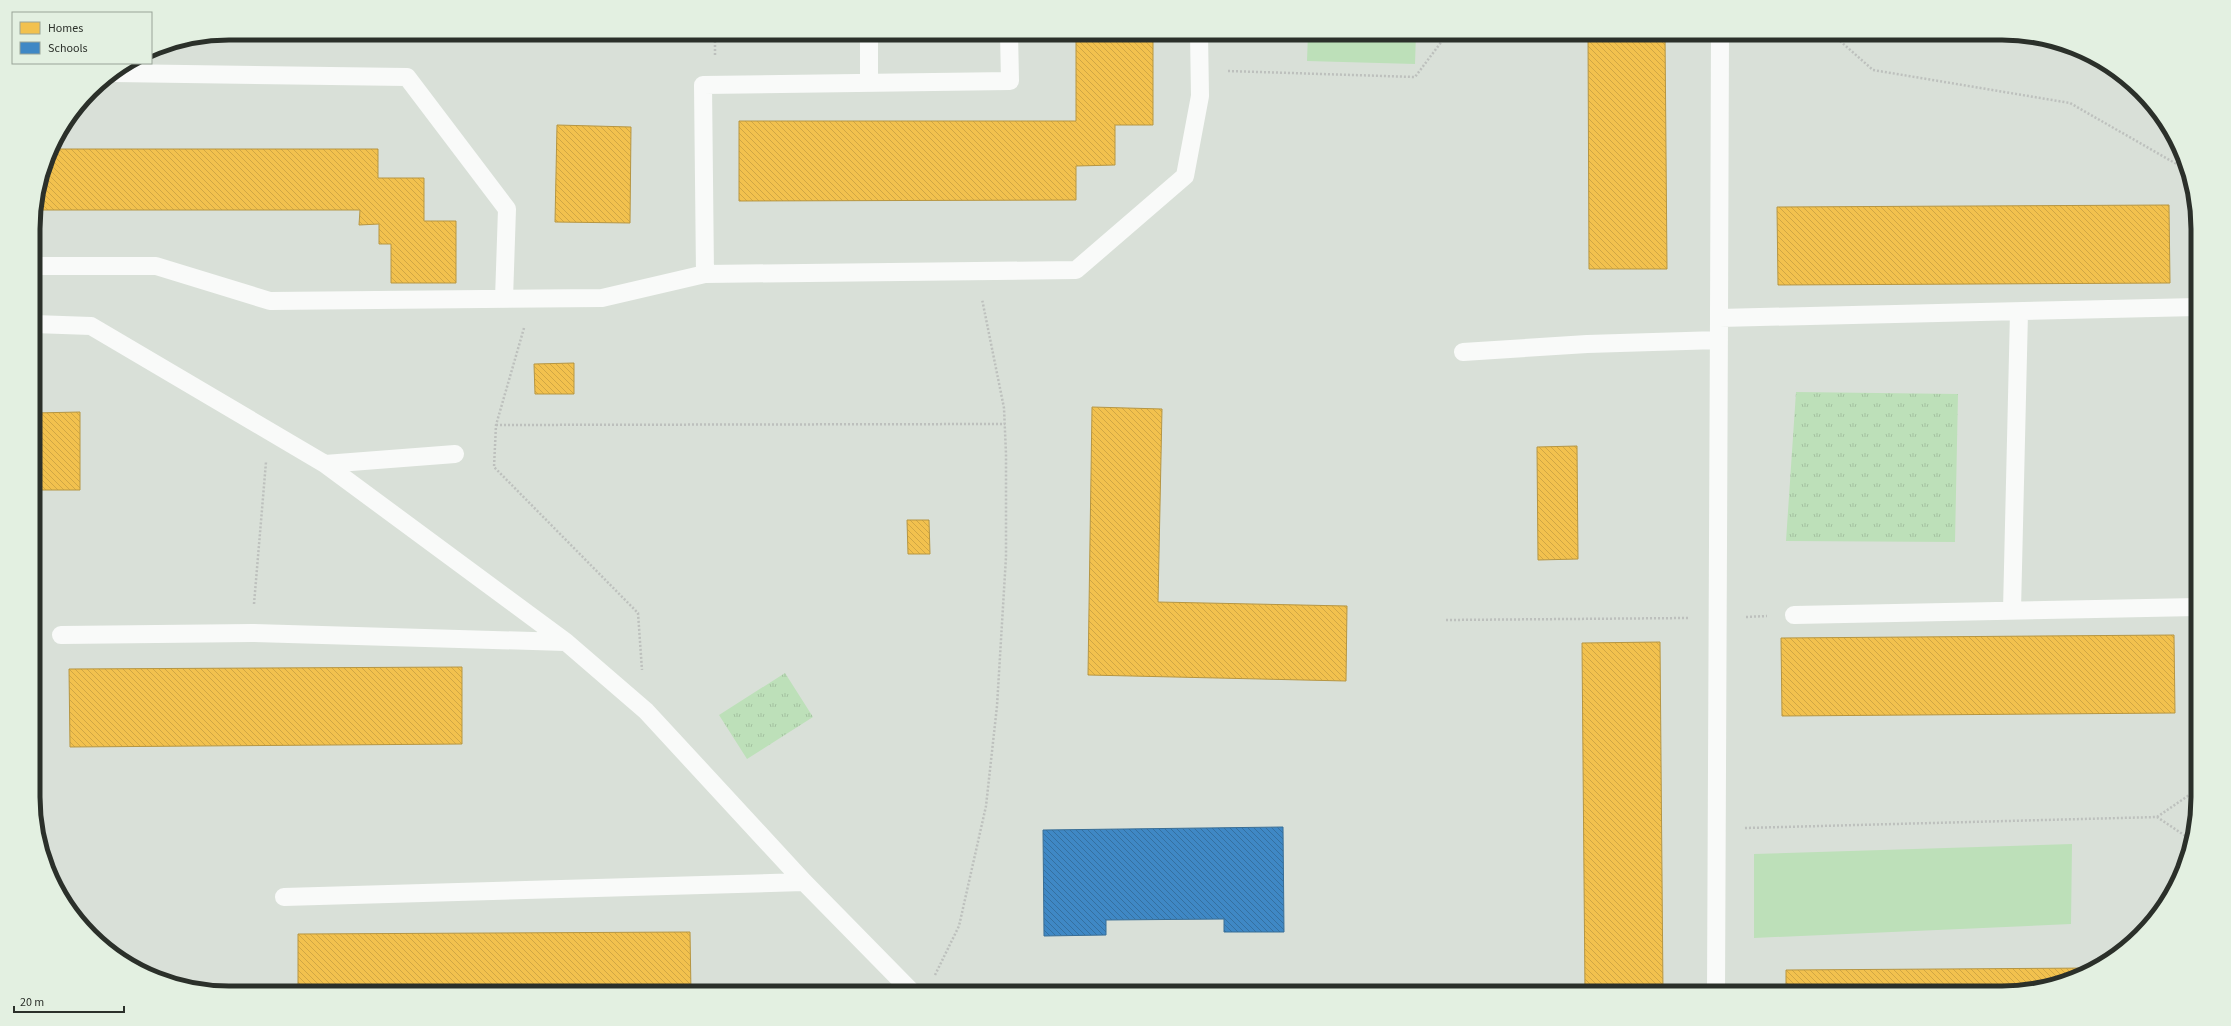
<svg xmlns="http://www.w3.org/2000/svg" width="2231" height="1026" font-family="'Source Sans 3',sans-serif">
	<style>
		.grass { fill: #bde0b9 }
		.park { fill: url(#park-tufts) }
		.homes { fill: url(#homes-back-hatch); stroke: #b69643 }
		.schools { fill: url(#schools-back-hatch); stroke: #396e96 }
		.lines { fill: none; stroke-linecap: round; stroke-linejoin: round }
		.path { stroke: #bdc0bd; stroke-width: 2.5; stroke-dasharray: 2 2; stroke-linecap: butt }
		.service { stroke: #f9faf9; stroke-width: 18 }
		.rim { fill: none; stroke: #2b302a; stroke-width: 5 }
	</style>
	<defs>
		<pattern id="park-tufts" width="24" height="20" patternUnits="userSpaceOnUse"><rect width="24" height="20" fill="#bde0b9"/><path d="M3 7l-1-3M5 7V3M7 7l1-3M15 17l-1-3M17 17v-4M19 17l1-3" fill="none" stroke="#a3c09f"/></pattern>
		<pattern id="homes-back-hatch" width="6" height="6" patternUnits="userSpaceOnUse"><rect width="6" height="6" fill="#f2c14e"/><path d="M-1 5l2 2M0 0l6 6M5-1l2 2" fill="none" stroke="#d0a644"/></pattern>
		<pattern id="schools-back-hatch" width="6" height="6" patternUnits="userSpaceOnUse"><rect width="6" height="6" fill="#3f88c5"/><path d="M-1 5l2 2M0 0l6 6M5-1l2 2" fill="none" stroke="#3570a0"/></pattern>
	</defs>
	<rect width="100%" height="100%" fill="#d9e0d8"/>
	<path class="grass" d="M1308 33H1416L1415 64 1307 61Z
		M2072 844 2071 924 1754 938V854Z"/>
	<path class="park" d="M1796 392 1958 394 1955 542 1786 541Z
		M785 673 813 717 747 759 719 715Z"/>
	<path class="homes" d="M1076 33H1153V125H1115V165L1076 166V200L739 201V121H1076Z
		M1588 33H1665L1667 269H1589Z
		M557 125 631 127 630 223 555 222Z
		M52 149H378V178H424V221H456V283H391V244H379V224L359 225 360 210H35Z
		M2169 205 2170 283 1778 285 1777 207Z
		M574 363V394H535L534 364Z
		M1092 407 1162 409 1158 602 1347 606 1346 681 1088 675Z
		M80 412V490H34V413Z
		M1577 446 1578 559 1538 560 1537 447Z
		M907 520H929L930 554H908Z
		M2174 635 2175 713 1782 716 1781 638Z
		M1660 642 1663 993H1585L1582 643Z
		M462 667V744L70 747 69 669Z
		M690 932 691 993H298V934Z
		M2094 968 2065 983 2014 993H1786V970Z"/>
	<path class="schools" d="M1283 827 1284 932H1224V919L1106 920V935L1044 936 1043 830Z"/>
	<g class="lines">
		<path class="path" d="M715 33V56
			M1831 33 1873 70 2070 103 2187 170
			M1228 71 1415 77 1448 33
			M524 328 496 425 494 467 638 613 642 670
			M496 425 1005 424
			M254 604 266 462
			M1746 617 1767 616
			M1446 620 1689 618
			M2157 817 2198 789
			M1745 828 2157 817 2190 839
			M935 975 959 926 986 806 997 706 1006 557V454L1004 408 982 299"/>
		<path class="service" d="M869 33V83
			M114 73 407 77 507 209 504 299
			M34 266H156L270 301 602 298 705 274 1076 270 1185 176 1200 96 1199 33
			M705 274 703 85 1010 81 1009 33
			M1719 318 1720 33
			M34 324 91 326 325 464 566 642 646 711 804 882 913 993
			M1463 352 1587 344 1719 340
			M325 464 455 454
			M2012 610 2019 312
			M1794 615 2197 607
			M61 635 252 633 566 642
			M284 897 804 882
			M1716 993 1719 318 2197 307"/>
	</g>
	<path d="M0 0H2231V1026H0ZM229 40H2002A189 189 0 0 1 2191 229V797A189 189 0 0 1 2002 986H229A189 189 0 0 1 40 797V229A189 189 0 0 1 229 40Z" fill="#e3f0e1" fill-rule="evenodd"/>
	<path class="rim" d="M229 40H2002A189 189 0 0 1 2191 229V797A189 189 0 0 1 2002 986H229A189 189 0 0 1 40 797V229A189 189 0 0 1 229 40Z"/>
	<rect x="12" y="12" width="140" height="52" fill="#e3f0e1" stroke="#99a398"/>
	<rect x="20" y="22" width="20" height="12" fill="#f2c14e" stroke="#99a398"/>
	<text x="48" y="32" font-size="12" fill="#2b302a">Homes</text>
	<rect x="20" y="42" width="20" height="12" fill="#3f88c5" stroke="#99a398"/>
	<text x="48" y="52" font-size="12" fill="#2b302a">Schools</text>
	<path d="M14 1006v6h110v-6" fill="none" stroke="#2b302a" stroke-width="2"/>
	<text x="20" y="1006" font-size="12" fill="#2b302a" stroke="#e3f0e1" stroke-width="3" paint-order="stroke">20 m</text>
</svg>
